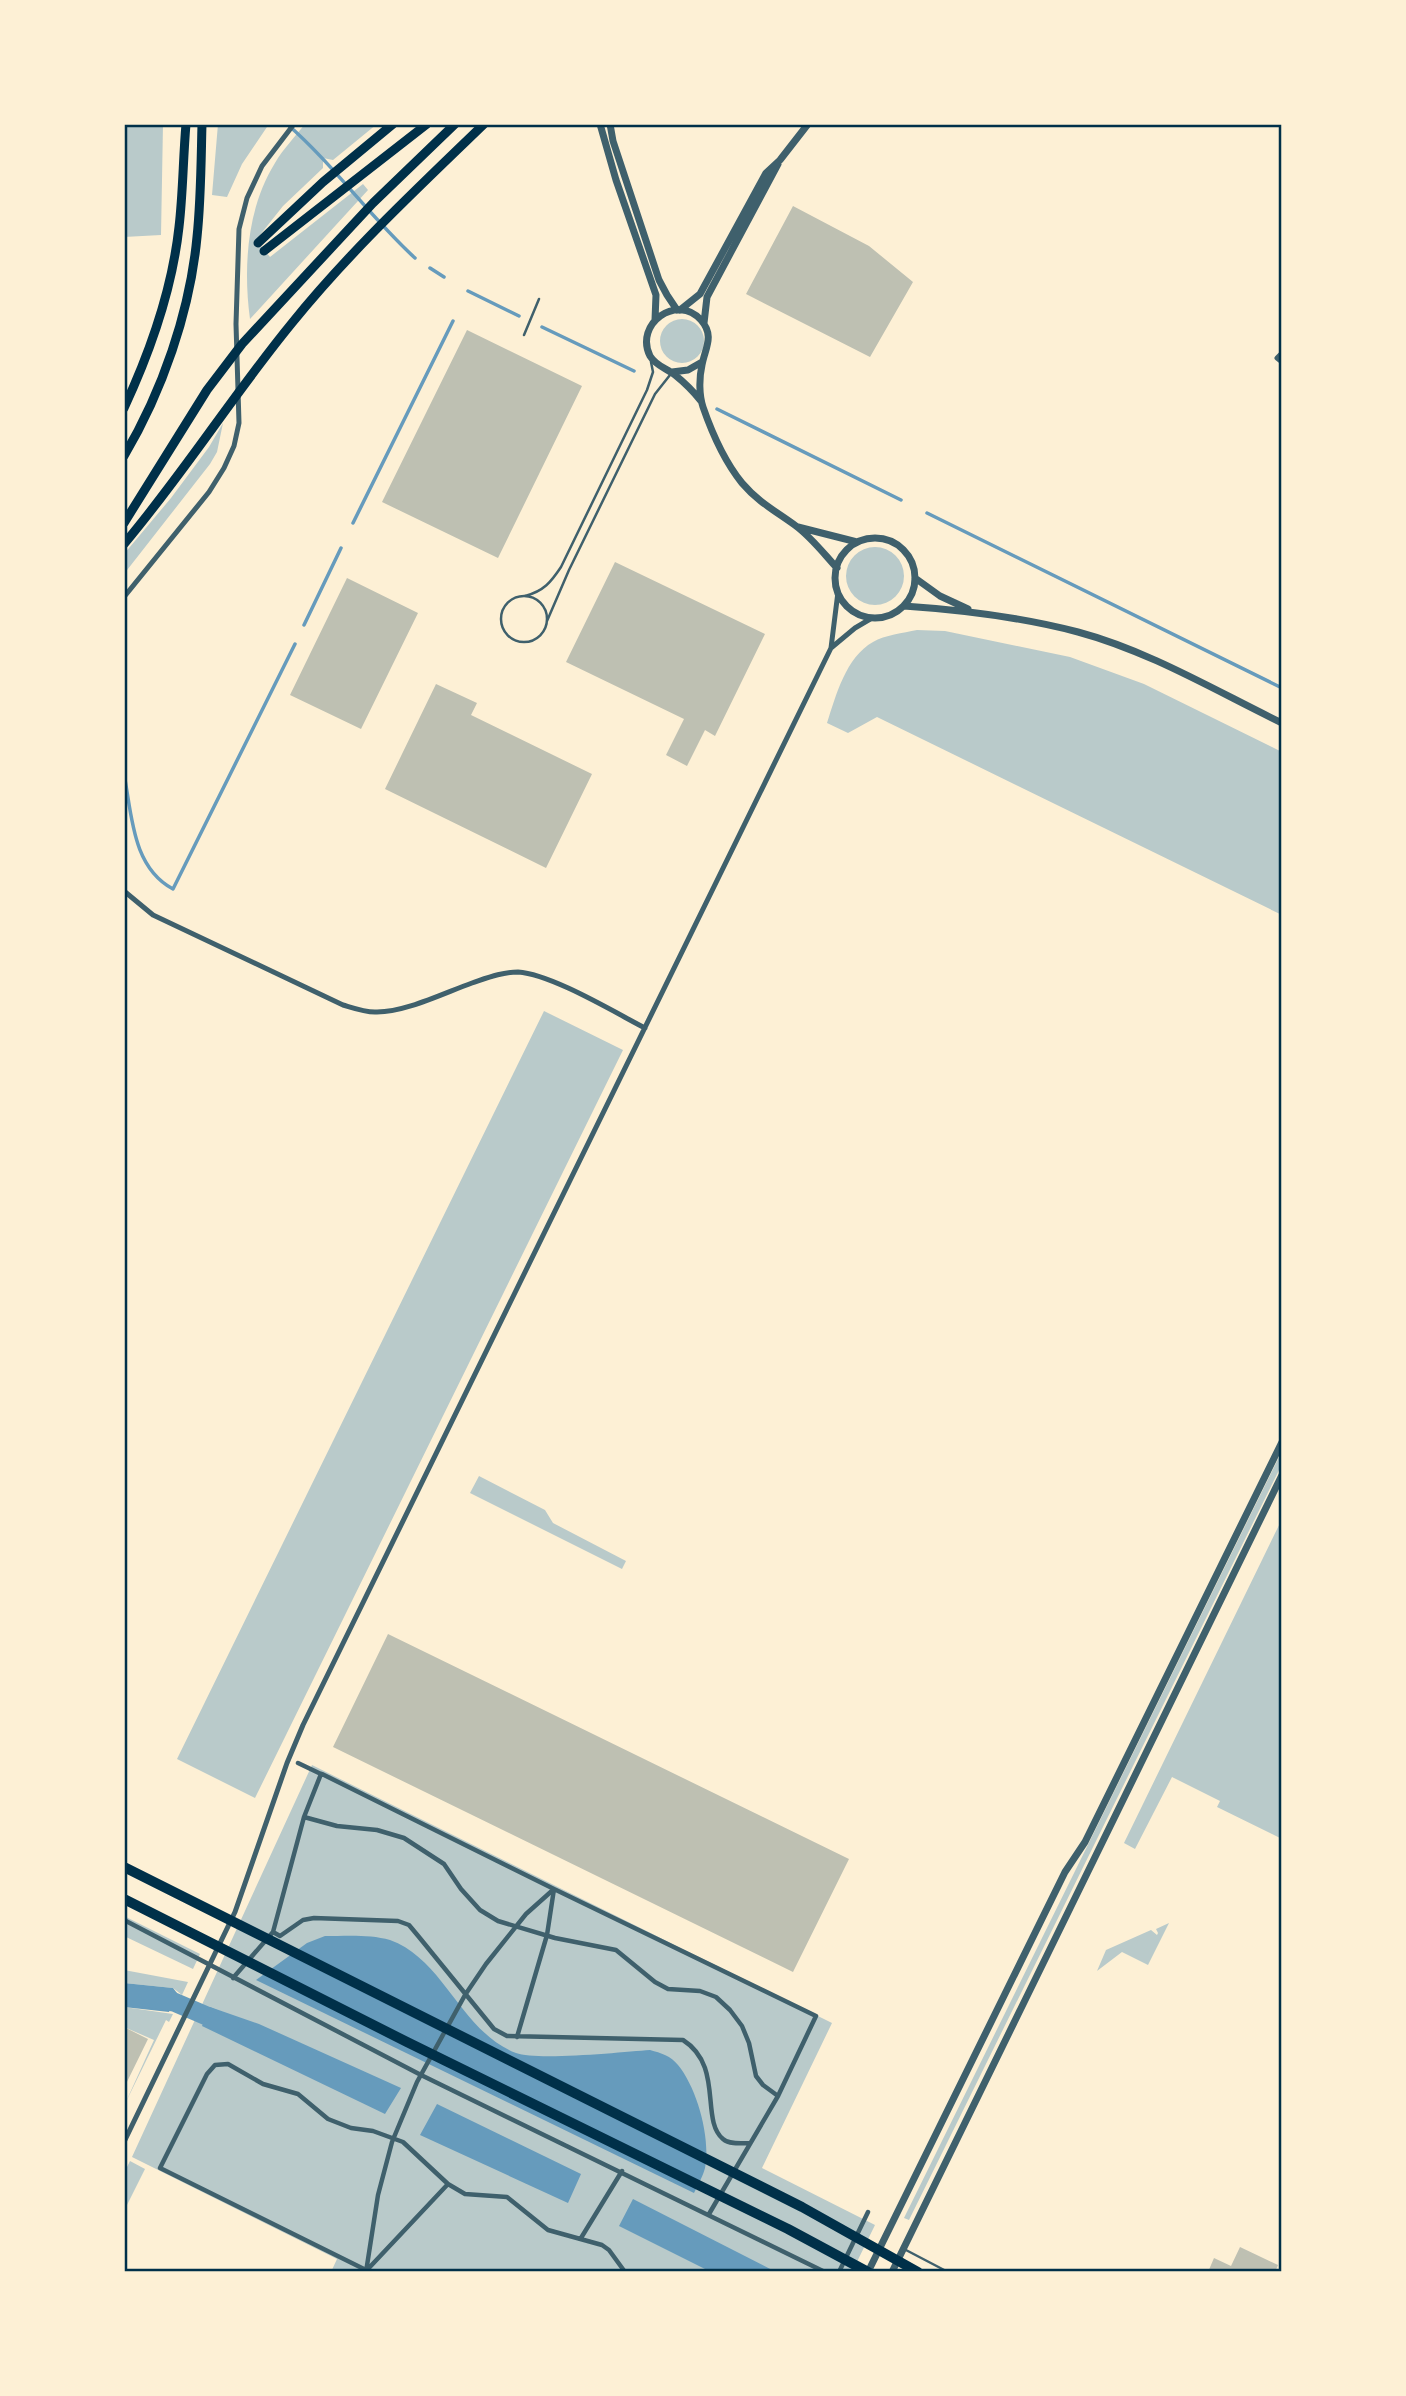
<svg xmlns="http://www.w3.org/2000/svg" width="1406" height="2396" font-family="'PT Sans Narrow',sans-serif">
	<style>
		.green { fill: #b9caca }
		.water { fill: #669bbc }
		.lines { fill: none; stroke-linecap: round; stroke-linejoin: round }
		.stream { stroke: #669bbc; stroke-width: 3.5 }
		.river { stroke: #669bbc; stroke-width: 19 }
		.building { fill: #bec0b2 }
		.service { stroke: #3f606c; stroke-width: 2.5 }
		.pedestrian { stroke: #3f606c; stroke-width: 4.5 }
		.minor { stroke: #3f606c; stroke-width: 5 }
		.tertiary { stroke: #3f606c; stroke-width: 7 }
		.primary { stroke: #003049; stroke-width: 9 }
		.trunk { stroke: #003049; stroke-width: 9 }
		.motorway { stroke: #003049; stroke-width: 10 }
		.neatline { fill: none; stroke: #003049; stroke-width: 2.5 }
	</style>
	<rect width="100%" height="100%" fill="#fdf0d5"/>
	<path class="green" d="M124 124H163L161 235 124 237Z
		M218 124H269L242 164 227 197 212 195Z
		M305 124H377L333 160 323 158V168L283 206 256 240 270 257 363 184 368 190 250 319C243 267 247 208 275 163 283 149 295 137 305 124Z
		M660 341a22 22 0 1 1 44 0a22 22 0 1 1-44 0Z
		M223 423 217 452 210 464 124 574V554L171 498 209 447Z
		M846 576a29 29 0 1 1 58 0a29 29 0 1 1-58 0Z
		M917 630 945 631 1070 657 1144 684 1282 752V915L877 717 848 733 827 723C836 695 846 657 873 642 885 635 903 633 917 630Z
		M544 1011 623 1050 255 1798 177 1759Z
		M1282 1451V1464L909 2220 904 2218Z
		M479 1476 545 1510 553 1523 626 1561 622 1569 470 1493Z
		M1282 1519V1839L1217 1807 1220 1801 1172 1777 1135 1849 1124 1843Z
		M312 1765 832 2023 762 2168 875 2225 852 2272H331L337 2259 132 2157Z
		M124 1916 200 1954 193 1969 124 1936Z
		M1169 1923 1148 1965 1122 1952 1097 1971 1106 1950 1151 1930 1157 1935 1158 1933 1156 1929Z
		M124 1970 188 1982 182 1995 173 1988 124 1983Z
		M124 2007 173 2014 169 2022 166 2020 124 2106 154 2040 124 2027Z
		M130 2161 145 2169 124 2211V2173Z"/>
	<path class="water" d="M325 1936C345 1936 370 1934 390 1940 445 1960 460 2031 516 2053 537 2061 622 2052 650 2050 661 2053 671 2056 678 2065 697 2088 711 2138 705 2168 703 2176 698 2185 694 2193L256 1980 307 1943Z
		M124 1983 173 1988 177 1993 169 2012 124 2007Z
		M210 2007 259 2024 401 2088 385 2114 202 2026Z
		M437 2104 581 2174 568 2203 420 2135Z
		M633 2199 776 2272H711L619 2226Z"/>
	<g class="lines">
		<path class="stream" d="M287 124C334 165 369 216 415 258
			M430 268 444 277
			M468 291 519 316
			M542 327 634 371
			M717 409 901 500
			M927 513 1282 688
			M353 523 453 321
			M304 625 341 548
			M124 774C132 815 132 867 173 889L295 644"/>
		<path class="river" d="M124 1994 174 2002 230 2026"/>
	</g>
	<path class="building" d="M793 206 869 246 913 282 870 357 746 294Z
		M467 330 582 386 498 558 382 502Z
		M615 562 765 634 715 736 705 730 687 766 666 755 684 719 566 662Z
		M347 578 418 613 361 729 290 695Z
		M436 684 477 703 471 715 592 774 546 868 385 789Z
		M388 1634 849 1859 793 1972 333 1747Z
		M124 2027 148 2039 124 2088Z
		M1240 2247 1278 2265 1275 2272H1208L1214 2258 1231 2266Z"/>
	<g class="lines">
		<path class="service" d="M524 335 539 299
			M525 596C544 591 551 582 561 567L647 390 653 372 651 362
			M501 619a23 23 0 1 1 46 0a23 23 0 1 1-46 0Z
			M547 621 569 570 655 394 670 375
			M904 2249 948 2272"/>
		<path class="pedestrian" d="M298 1763 321 1774 304 1817 273 1932 280 1936 303 1920 314 1918 398 1921 409 1925 419 1937 494 2029 507 2036 683 2040C724 2066 700 2120 723 2139 730 2145 742 2143 750 2143
			M322 1774 554 1889 547 1935 517 2037
			M304 1817 337 1826 377 1830 404 1838 444 1864 461 1889 480 1910 498 1921 555 1938 616 1950 655 1982 668 1989 700 1991 716 1997 730 2010 742 2026 749 2043 756 2076 763 2085 778 2096
			M124 1920 421 2075 825 2272
			M233 1978 273 1932
			M581 2238 622 2171
			M367 2270 448 2184
			M366 2272 378 2195 392 2142 417 2082 465 1995 486 1964 526 1914 554 1889 816 2016 778 2096 709 2214
			M370 2272 160 2168 207 2074 215 2065 228 2064 263 2084 298 2094 328 2119 351 2128 373 2131 403 2142 448 2184 465 2194 507 2197 548 2230 602 2245 609 2250 625 2272
			M839 2272 868 2212"/>
		<path class="minor" d="M1282 353 1277 358 1282 362
			M124 597 209 492 224 468 234 446 239 423 236 324 239 229 247 198 262 166 294 124
			M831 648 855 628 872 618
			M124 891 153 915 343 1005C353 1008 364 1012 375 1012 404 1013 444 993 472 983 487 978 502 972 518 972 551 974 614 1012 645 1028
			M124 2142 235 1912 287 1763 303 1725 831 648 838 592"/>
		<path class="tertiary" d="M600 124 616 180 656 295 655 320
			M610 124 613 141 659 280 667 295 677 310
			M680 310 700 294 766 173 780 160 808 124
			M704 323 707 297 778 164
			M672 372 688 370 702 362
			M701 401C693 391 685 383 675 375 666 368 656 366 650 356 634 324 677 293 701 320 715 336 705 348 702 365 699 378 699 395 703 407 712 433 725 462 742 483 758 502 777 512 796 526 812 538 824 554 837 568
			M798 527 857 542
			M835 578a40 40 0 1 1 80 0a40 40 0 1 1-80 0Z
			M915 578 940 596 968 609
			M904 606C963 610 1021 617 1078 632 1149 651 1216 691 1282 723
			M868 2272 1065 1872 1085 1842 1282 1442
			M892 2272 1282 1475"/>
		<path class="primary" d="M124 408C151 350 172 291 179 227 183 193 183 159 186 124
			M124 456C162 392 190 312 197 237 201 200 201 162 202 124"/>
		<path class="trunk" d="M258 243 323 182 393 124
			M264 251 427 124
			M124 523 207 390 242 344 373 203 455 124
			M124 544C184 473 233 395 292 323 350 251 418 188 484 124"/>
		<path class="motorway" d="M124 1867 802 2207 918 2272
			M124 1899 407 2042 788 2229 868 2272"/>
	</g>
	<rect width="1406" height="2396" fill="none" stroke="#fdf0d5" stroke-width="252"/>
	<rect x="126" y="126" width="1154" height="2144" class="neatline"/>
</svg>
